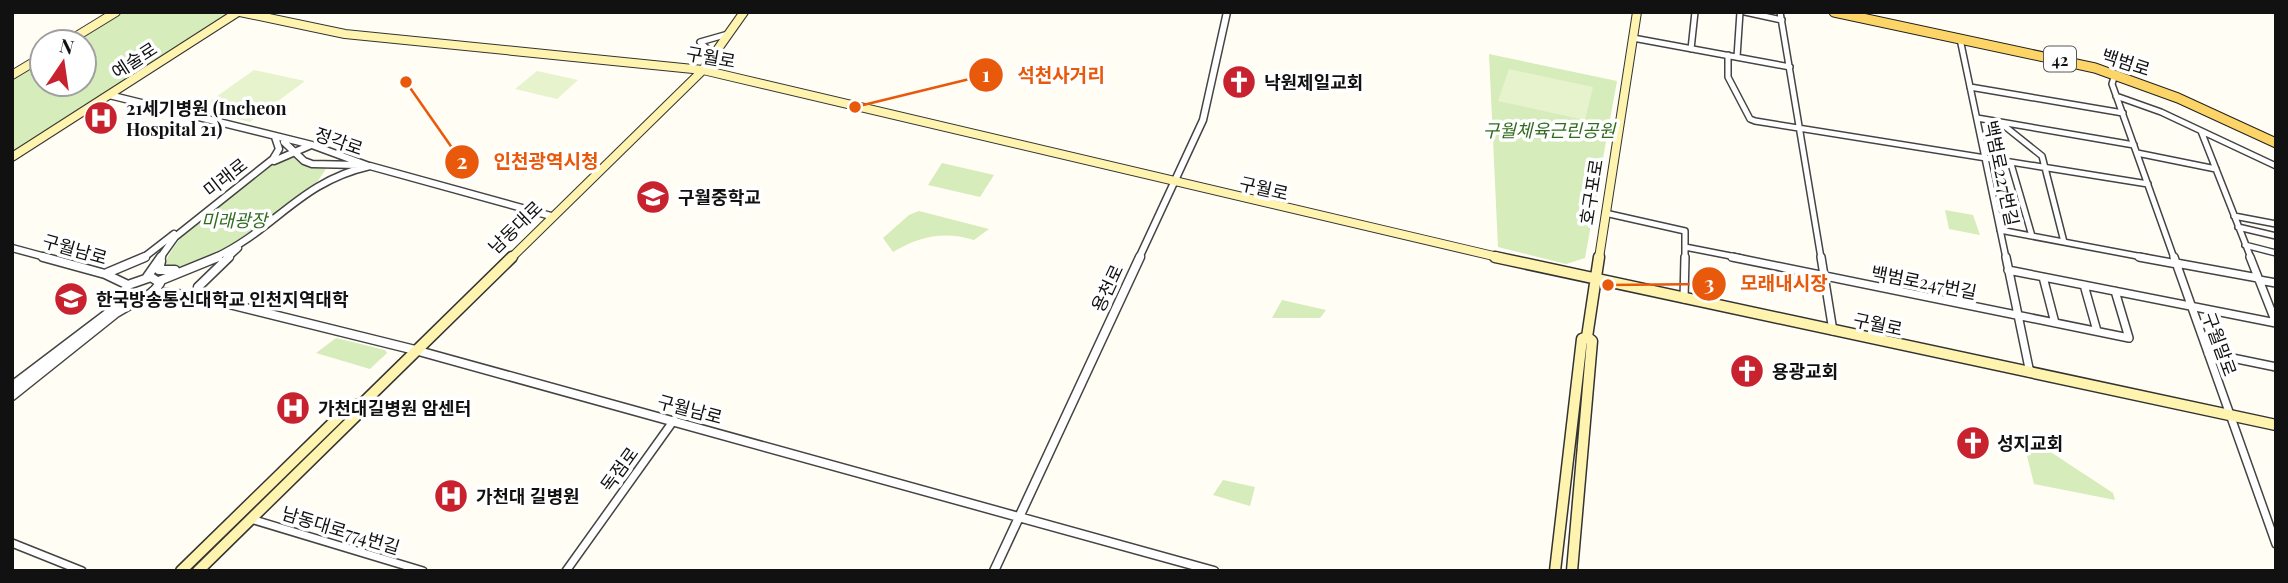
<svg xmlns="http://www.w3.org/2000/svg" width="2288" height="583" font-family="'Playfair Display','Noto Sans KR',serif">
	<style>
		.green { fill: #d6ecbb }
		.pitch { fill: #e7f3cd }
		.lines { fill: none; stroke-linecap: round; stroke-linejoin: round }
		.minor-far1-casing { stroke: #444; stroke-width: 8 }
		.minor-casing { stroke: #444; stroke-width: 10 }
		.tertiary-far1-casing { stroke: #444; stroke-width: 9 }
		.tertiary-casing { stroke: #444; stroke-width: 11 }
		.secondary-far1-casing { stroke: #333; stroke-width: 10 }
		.secondary-casing { stroke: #333; stroke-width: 13 }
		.primary-casing { stroke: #222; stroke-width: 11 }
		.minor-far1 { stroke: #fff; stroke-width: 5 }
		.minor { stroke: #fff; stroke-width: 7 }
		.tertiary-far1 { stroke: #fff; stroke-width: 6 }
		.tertiary { stroke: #fff; stroke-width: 8 }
		.secondary-far1 { stroke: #fff4af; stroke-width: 8 }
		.secondary { stroke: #fff4af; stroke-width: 10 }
		.primary { stroke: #fcd467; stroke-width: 9 }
		.labels { text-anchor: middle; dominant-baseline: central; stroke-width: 7; stroke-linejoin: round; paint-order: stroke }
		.shield { fill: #fff; stroke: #585858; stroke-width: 2 }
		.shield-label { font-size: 16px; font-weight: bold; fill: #111 }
		.street-label { font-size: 18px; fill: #111; stroke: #fff }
		.poi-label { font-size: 18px; font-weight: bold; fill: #111; stroke: #fff; text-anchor: start }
		.park-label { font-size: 18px; font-style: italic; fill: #2f6c1d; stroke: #fff }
		.leader { fill: none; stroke: #e8590c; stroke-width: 2.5 }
		.callout-dot { fill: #e8590c; stroke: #fff; stroke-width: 2.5 }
		.mark-label { font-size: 21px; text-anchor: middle; font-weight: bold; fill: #fff }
		.callout-label { font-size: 19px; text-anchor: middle; font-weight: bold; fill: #e8590c; stroke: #fff; stroke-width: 7; stroke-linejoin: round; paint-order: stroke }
	</style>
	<rect width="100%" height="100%" fill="#fffdf4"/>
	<path class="green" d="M116 12H238L12 157V75L42 57V84H84V42H67Z
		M1489 54 1617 81 1585 258 1566 264 1498 247Z
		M295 151 296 157 304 163H330L315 185 243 243 174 269 163 266C187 217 246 173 295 151Z
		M942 163 994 175 980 197 928 185Z
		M1945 210 1973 215 1980 235 1949 229Z
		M919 211 989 229 974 240C944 231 920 236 893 252L883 238 909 215Z
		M1282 300 1326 310 1320 318H1272Z
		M336 338 385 350 387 353 370 369 316 353Z
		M2024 444 2043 447 2113 493 2115 500 2034 484Z
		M1223 480 1255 487 1250 506 1213 495Z"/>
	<path class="pitch" d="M1509 69 1593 87 1585 120 1498 101Z
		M254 70 305 81 250 122 203 110 206 104Z
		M537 71 578 80 557 99 515 89Z"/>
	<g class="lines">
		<g class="minor-far1-casing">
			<path id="minor-far1" d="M1745 12 1782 20
				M1780 12 1821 258
				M1633 38 1790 67
				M1960 39 2006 258
				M1691 49 1695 12
				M714 55 700 42 728 34
				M1728 55V77L1750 119 1755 121 2148 184
				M1737 57 1740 12
				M2115 74 2112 84 2174 258
				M1970 87 2123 113
				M2116 96 2161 112 2276 166
				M1977 118 2134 145
				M2002 124 2042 156 2064 242
				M2201 131 2251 258
				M2137 153 2216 169
				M2011 164 2032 236
				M1605 213 1685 231V258
				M2234 216 2276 224
				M2238 227 2276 236
				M2000 230 2148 258
				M2245 245 2276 253
				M1685 247 1741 258"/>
		</g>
		<g class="minor-casing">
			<path id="minor" d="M1732 257 2129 338 2115 291
				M1821 257 1833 331
				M2006 257 2030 373
				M2139 257 2177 264
				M2174 257 2276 544
				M2250 257 2276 323
				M2176 263 2258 278
				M2008 270 2276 323
				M2043 277 2055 323
				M2259 280 2276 283
				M2084 285 2097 331
				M1684 299 1685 257
				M2208 353 2276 367
				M251 519 423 571
				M12 543 82 571
				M566 571 674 420"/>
		</g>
		<g class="tertiary-far1-casing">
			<path id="tertiary-far1" d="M109 95 312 145 369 166
				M284 142 304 161 312 164 359 165
				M274 161 311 145
				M12 248 49 258
				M143 258 174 234
				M160 258 175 237 273 159 279 149 275 137
				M214 258C276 229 299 182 370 166L551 216
				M227 258 238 248
				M1139 258 1203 120 1227 12"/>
		</g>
		<g class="tertiary-casing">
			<path id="tertiary" d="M43 257 105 274 128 285
				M161 261 159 270H175
				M107 273 145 257
				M147 277 161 257
				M151 277 160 283C151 297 138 303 122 296L128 285Z
				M159 281 218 257
				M154 292 197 296 415 350 1214 571
				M197 296 198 287 229 257
				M12 386 107 314 122 296
				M12 396 116 313 140 299
				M994 571 1140 257"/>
		</g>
		<g class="secondary-far1-casing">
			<path id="secondary-far1" d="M240 12 345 34 703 70 1502 258
				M67 42 116 12
				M12 75 42 57
				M12 157 238 12
				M511 258 703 70 744 12
				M1599 258 1637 12"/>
		</g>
		<g class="secondary-casing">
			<path id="secondary" d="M1495 257 2276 425
				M181 571 347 409 364 402 512 257
				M198 571 360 412 364 402
				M1555 571 1582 339 1587 337
				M1572 571 1592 341 1587 337 1599 257"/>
		</g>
		<g class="primary-casing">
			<path id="primary" d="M1834 12 2095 68 2178 98 2276 143"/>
		</g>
		<use href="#minor-far1" class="minor-far1"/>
		<use href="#minor" class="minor"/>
		<use href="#tertiary-far1" class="tertiary-far1"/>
		<use href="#tertiary" class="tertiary"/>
		<use href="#secondary-far1" class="secondary-far1"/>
		<use href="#secondary" class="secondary"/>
		<use href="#primary" class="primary"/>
	</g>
	<defs>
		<g id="church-disc" transform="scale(1.75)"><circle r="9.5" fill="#c7222e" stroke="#fff"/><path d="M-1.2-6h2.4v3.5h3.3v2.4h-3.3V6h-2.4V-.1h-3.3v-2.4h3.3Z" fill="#fff"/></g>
		<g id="hospital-disc" transform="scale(1.75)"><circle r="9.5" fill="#c7222e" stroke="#fff"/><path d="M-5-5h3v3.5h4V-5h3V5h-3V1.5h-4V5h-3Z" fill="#fff"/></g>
		<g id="school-disc" transform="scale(1.75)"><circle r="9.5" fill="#c7222e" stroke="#fff"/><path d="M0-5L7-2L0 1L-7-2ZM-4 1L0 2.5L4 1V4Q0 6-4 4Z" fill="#fff"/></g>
		<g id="university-disc" transform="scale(1.75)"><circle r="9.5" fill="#c7222e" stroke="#fff"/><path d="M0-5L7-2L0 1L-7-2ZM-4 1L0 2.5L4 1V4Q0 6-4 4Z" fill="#fff"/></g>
	</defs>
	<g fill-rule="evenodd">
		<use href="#church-disc" x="1239" y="82"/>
		<use href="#hospital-disc" x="101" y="118"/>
		<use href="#school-disc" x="653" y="197"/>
		<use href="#university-disc" x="71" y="299"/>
		<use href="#church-disc" x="1747" y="371"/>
		<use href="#hospital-disc" x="293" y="408"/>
		<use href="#church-disc" x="1973" y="443"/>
		<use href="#hospital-disc" x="451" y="496"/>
	</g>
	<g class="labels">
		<rect class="shield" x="2044" y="46.5" width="32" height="25" rx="5"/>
		<g class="shield-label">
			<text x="2060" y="59">42</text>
		</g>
		<g class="street-label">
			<text transform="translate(711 57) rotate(10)">구월로</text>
			<text transform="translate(134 60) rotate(-33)">예술로</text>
			<text transform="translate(2126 62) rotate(18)">백범로</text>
			<text transform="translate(339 141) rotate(19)">정각로</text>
			<text transform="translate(2002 173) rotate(78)">백범로227번길</text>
			<text transform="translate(225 177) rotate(-38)">미래로</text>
			<text transform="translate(1264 188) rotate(13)">구월로</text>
			<text transform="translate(1591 192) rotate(-81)">호구포로</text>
			<text transform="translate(515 227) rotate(-44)">남동대로</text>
			<text transform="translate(75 249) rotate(16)">구월남로</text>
			<text transform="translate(1924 282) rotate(11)">백범로247번길</text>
			<text transform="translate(1107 288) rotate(-65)">용천로</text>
			<text transform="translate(1878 324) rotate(12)">구월로</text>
			<text transform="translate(2220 344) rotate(70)">구월말로</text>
			<text transform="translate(690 409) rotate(15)">구월남로</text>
			<text transform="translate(619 469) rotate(-54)">독점로</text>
			<text transform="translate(341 530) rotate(17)">남동대로774번길</text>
		</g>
		<g class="poi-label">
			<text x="1264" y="82">낙원제일교회</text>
			<text x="126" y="108">21세기병원 (Incheon<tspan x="126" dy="21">Hospital 21)</tspan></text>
			<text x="678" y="197">구월중학교</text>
			<text x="96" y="299">한국방송통신대학교 인천지역대학</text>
			<text x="1772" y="371">용광교회</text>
			<text x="318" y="408">가천대길병원 암센터</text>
			<text x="1997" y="443">성지교회</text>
			<text x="476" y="496">가천대 길병원</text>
		</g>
		<g class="park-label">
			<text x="1549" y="130">구월체육근린공원</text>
			<text x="234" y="220">미래광장</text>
		</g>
	</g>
	<path class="leader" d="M855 107L986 75M406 82L462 162M1608 285L1709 284"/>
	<g class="callout-dot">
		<circle cx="855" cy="107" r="7"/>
		<circle cx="406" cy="82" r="7"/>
		<circle cx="1608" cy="285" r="7"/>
		<circle cx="986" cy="75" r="18"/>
		<circle cx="462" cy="162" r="18"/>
		<circle cx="1709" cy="284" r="18"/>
	</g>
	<g class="mark-label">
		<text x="986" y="82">1</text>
		<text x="462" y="169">2</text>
		<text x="1709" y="291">3</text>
	</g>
	<g class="callout-label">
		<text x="1061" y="82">석천사거리</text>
		<text x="546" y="168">인천광역시청</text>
		<text x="1784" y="290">모래내시장</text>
	</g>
	<rect width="2288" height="583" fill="none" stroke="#111111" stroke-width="28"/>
	<g transform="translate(63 63) rotate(13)"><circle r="33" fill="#ffffff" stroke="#a0a0a0" stroke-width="2"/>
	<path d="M0-5L12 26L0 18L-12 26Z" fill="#c7222e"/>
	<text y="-10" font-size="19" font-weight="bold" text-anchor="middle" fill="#111111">N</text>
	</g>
</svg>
